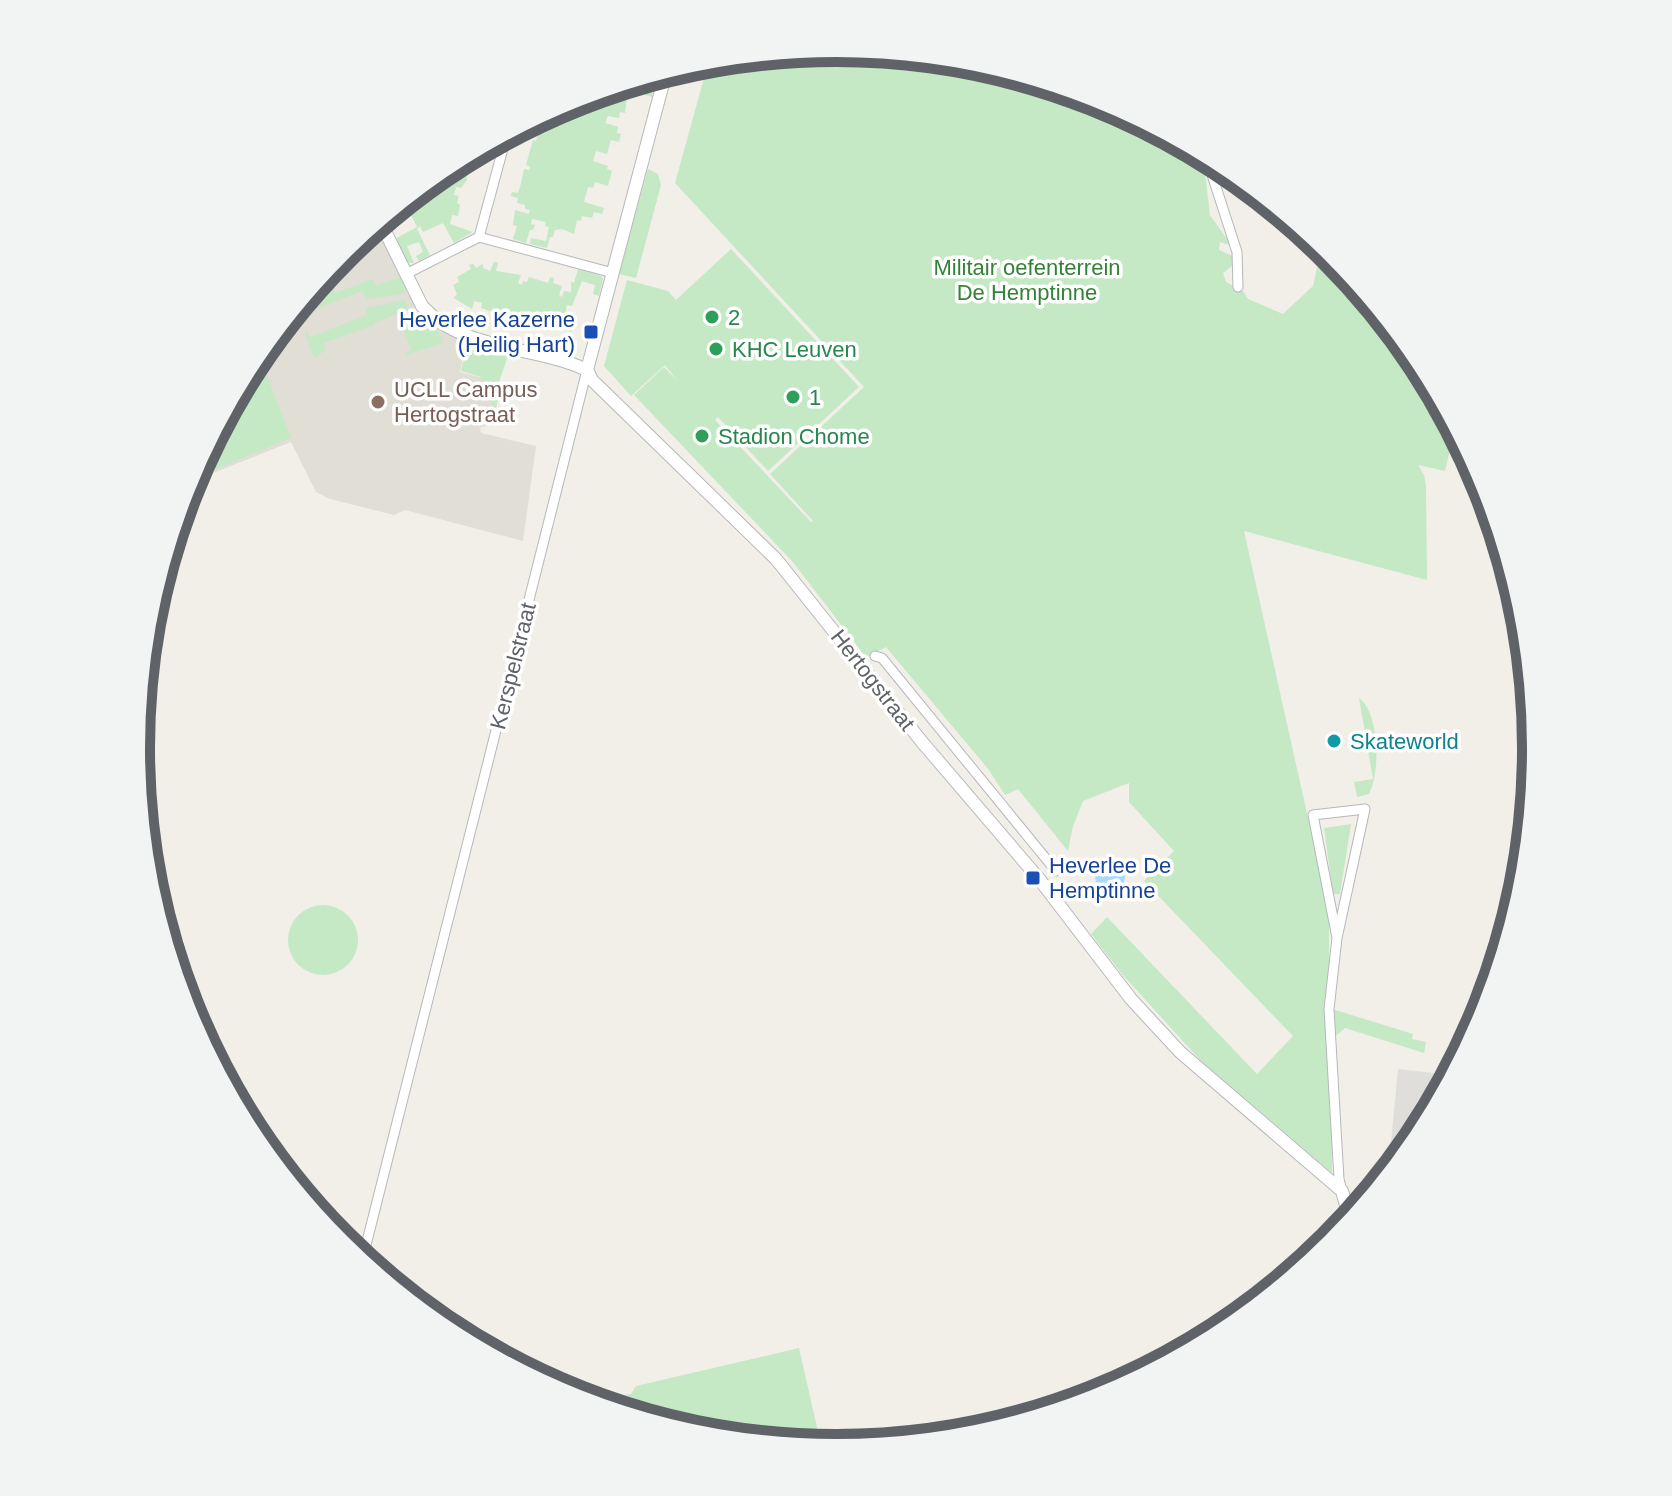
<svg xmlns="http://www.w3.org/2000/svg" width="1672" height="1496" font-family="Arial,sans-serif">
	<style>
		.industrial { fill: #e0deda }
		.education { fill: #e1ded6 }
		.green { fill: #c5e8c5 }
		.water { fill: #aadaff }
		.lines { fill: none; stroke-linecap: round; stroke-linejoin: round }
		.minor-casing { stroke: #b5b8bc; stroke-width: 11 }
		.tertiary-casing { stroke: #b5b8bc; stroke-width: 14 }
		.minor { stroke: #fff; stroke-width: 9 }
		.tertiary { stroke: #fff; stroke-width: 12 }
		.leisure-dot { fill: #2e9e5b; stroke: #fff; stroke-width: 3 }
		.transit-dot { fill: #1a4fb4; stroke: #fff; stroke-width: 3 }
		.education-dot { fill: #8d6e63; stroke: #fff; stroke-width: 3 }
		.culture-dot { fill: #0f9aa8; stroke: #fff; stroke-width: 3 }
		.labels { text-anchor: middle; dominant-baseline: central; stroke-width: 7; stroke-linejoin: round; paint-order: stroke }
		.park-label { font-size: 22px; fill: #348238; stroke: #fff }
		.leisure-label { font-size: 22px; fill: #27864d; stroke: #fff; text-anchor: start }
		.transit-label { font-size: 22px; fill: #164399; stroke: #fff; text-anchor: end }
		.education-label { font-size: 22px; fill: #785e54; stroke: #fff; text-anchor: start }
		.street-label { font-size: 22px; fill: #5f6368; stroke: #fff }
		.culture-label { font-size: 22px; fill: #0d838f; stroke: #fff; text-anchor: start }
		.rim { fill: none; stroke: #5f6368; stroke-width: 10 }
	</style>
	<rect width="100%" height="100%" fill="#f1efe8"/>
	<path class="industrial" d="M1398 1069 1451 1075 1418 1137 1396 1164 1389 1163Z"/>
	<path class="education" d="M375 225 417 311 446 332 465 340 466 345 460 372 502 383 492 423 480 428 481 433 536 446 523 541 405 510 394 515 330 499 316 492 291 442 188 483 254 359 341 253Z"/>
	<path class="green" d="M836 48 973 62 1104 101 1225 166 1252 188 1205 173 1210 215 1232 246 1220 242 1219 250 1233 256 1236 263 1223 273 1226 282 1243 291 1248 299 1283 314 1313 286 1322 245 1331 253 1418 359 1455 429 1445 471 1418 465 1424 475 1426 486 1427 580 1244 531 1329 912V1008L1413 1034 1412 1039 1426 1042 1424 1053 1345 1028 1331 1040 1332 1173 1201 1061 1122 974 1091 934 1107 917 1257 1074 1293 1036 1144 881 1174 851 1129 802V783L1083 801 1073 826 1068 851 1018 789 1005 795 989 770 886 647 866 657 792 561 634 395 664 367 677 380 665 365 631 396 604 366 627 280 668 291 676 300 731 249 859 387 768 471 718 417 715 420 811 522 813 521 770 474 864 387 675 183 709 60Z
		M622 85 653 93 652 97 628 90 625 113 620 112 619 118 608 116 605 123 618 127 617 133 621 134 619 142 611 140 607 154 596 151 593 161 608 166 607 169 612 171 608 186 595 182 593 188 588 187 584 202 604 208 602 214 594 212 592 218 582 216 581 221 577 220 574 234 562 229 555 230 553 237H550L547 248 530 244 531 238 546 241 549 227 545 226 546 222 532 219 531 224 535 225 533 230H530L526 243 513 239 517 226 513 225 515 210 529 214 530 210 525 209V205L517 203 518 198 511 196 512 192 518 193C521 185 522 179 524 169L529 170 530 167 526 165 533 140 536 141 539 131 543 132 549 124 538 120 539 117 543 118 544 114 569 101Z
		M466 156 472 158 466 171 467 180 461 188 456 187 454 195 459 196 457 203 460 205 458 216 452 215 450 224 473 232 454 243 443 223 423 232 420 226 417 229 430 255 419 261 416 256 423 252 419 242 407 246 414 263H407L395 239 417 227 411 215 406 217 401 210 397 212 395 209 447 166Z
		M648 169 658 174 661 185 636 278 619 274Z
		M494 262 498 263 496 271 521 275 518 283 522 285 523 281 527 282 529 277 548 283 550 277 554 278 553 283 562 286 559 295 562 297 564 291 571 292V282L574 283 578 269 601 276 603 279 599 296 593 294 595 285 582 281 572 306 567 305 565 314 572 316V332L550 326 548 331 537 328 538 322 527 319 524 328 520 327 521 321 517 320 519 314 510 311 508 317 481 308 482 303 474 301 472 309 454 298 457 294 453 285 459 282 457 277 471 269 469 265 473 264 476 268 483 264V268L490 271Z
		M326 271 335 293 373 279 376 286 400 277 406 289 404 294 366 299 362 291 308 312 306 310 295 314 296 319 285 321Z
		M405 300 409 309 374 323V325L323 343 326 350 314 358 305 334 307 331 310 337 367 315 365 308Z
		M410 313C424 319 438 326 443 343L406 355 405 353 411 350 399 317Z
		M467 346 508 356 499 382 502 383 492 423 488 413 494 410 481 377 461 371Z
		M259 355 291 438 189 480 254 359Z
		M1359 698C1379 712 1380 768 1371 789L1369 794 1357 797 1354 782 1373 779Z
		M1351 824 1340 894H1333L1324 828Z
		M288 940a35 35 0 1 1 70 0a35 35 0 1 1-70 0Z
		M799 1348 821 1445 840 1448 699 1434 580 1398 609 1391 614 1397 631 1394 636 1386Z"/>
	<path class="water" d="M1095 876a15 15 0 1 1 30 0a15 15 0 1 1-30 0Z"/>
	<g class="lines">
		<g class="minor-casing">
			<path id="minor" d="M1206 156 1237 252 1238 287
				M479 237 613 273
				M406 274 479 237 507 134
				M875 656 882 658 1056 871
				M1337 938 1313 815 1365 809 1337 938 1329 1009 1339 1179 1342 1191
				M362 1261 587 370"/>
		</g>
		<g class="tertiary-casing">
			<path id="tertiary" d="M380 221 422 306C464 352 534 345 587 370L592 380 776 559 922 742 1040 880 1131 999 1180 1052 1342 1191 1347 1209 1358 1210
				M587 370 666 72"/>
		</g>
		<use href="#minor" class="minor"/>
		<use href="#tertiary" class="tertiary"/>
	</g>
	<g class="leisure-dot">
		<circle cx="712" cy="317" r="8"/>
		<circle cx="716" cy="349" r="8"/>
		<circle cx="793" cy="397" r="8"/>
		<circle cx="702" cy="436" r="8"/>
	</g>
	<g class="transit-dot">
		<rect x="583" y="324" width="16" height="16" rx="4"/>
		<rect x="1025" y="870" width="16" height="16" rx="4"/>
	</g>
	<circle class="education-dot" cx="378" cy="402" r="8"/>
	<circle class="culture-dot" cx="1334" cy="741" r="8"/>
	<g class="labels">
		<g class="park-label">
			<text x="1027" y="267">Militair oefenterrein<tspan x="1027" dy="25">De Hemptinne</tspan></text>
		</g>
		<g class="leisure-label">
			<text x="728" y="317">2</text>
			<text x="732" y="349">KHC Leuven</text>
			<text x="809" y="397">1</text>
			<text x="718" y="436">Stadion Chome</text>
		</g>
		<g class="transit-label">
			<text x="575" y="319">Heverlee Kazerne<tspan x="575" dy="25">(Heilig Hart)</tspan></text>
			<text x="1049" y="865" text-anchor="start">Heverlee De<tspan x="1049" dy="25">Hemptinne</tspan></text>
		</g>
		<g class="education-label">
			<text x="394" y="389">UCLL Campus<tspan x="394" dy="25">Hertogstraat</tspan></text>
		</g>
		<g class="street-label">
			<text transform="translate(513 666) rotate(-76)">Kerspelstraat</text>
			<text transform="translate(873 680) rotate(52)">Hertogstraat</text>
		</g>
		<g class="culture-label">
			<text x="1350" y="741">Skateworld</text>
		</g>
	</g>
	<path d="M0 0H1672V1496H0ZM150 748a686 686 0 1 1 1372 0a686 686 0 1 1-1372 0Z" fill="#f2f3f3" fill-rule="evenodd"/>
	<path class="rim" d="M150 748a686 686 0 1 1 1372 0a686 686 0 1 1-1372 0Z"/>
</svg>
